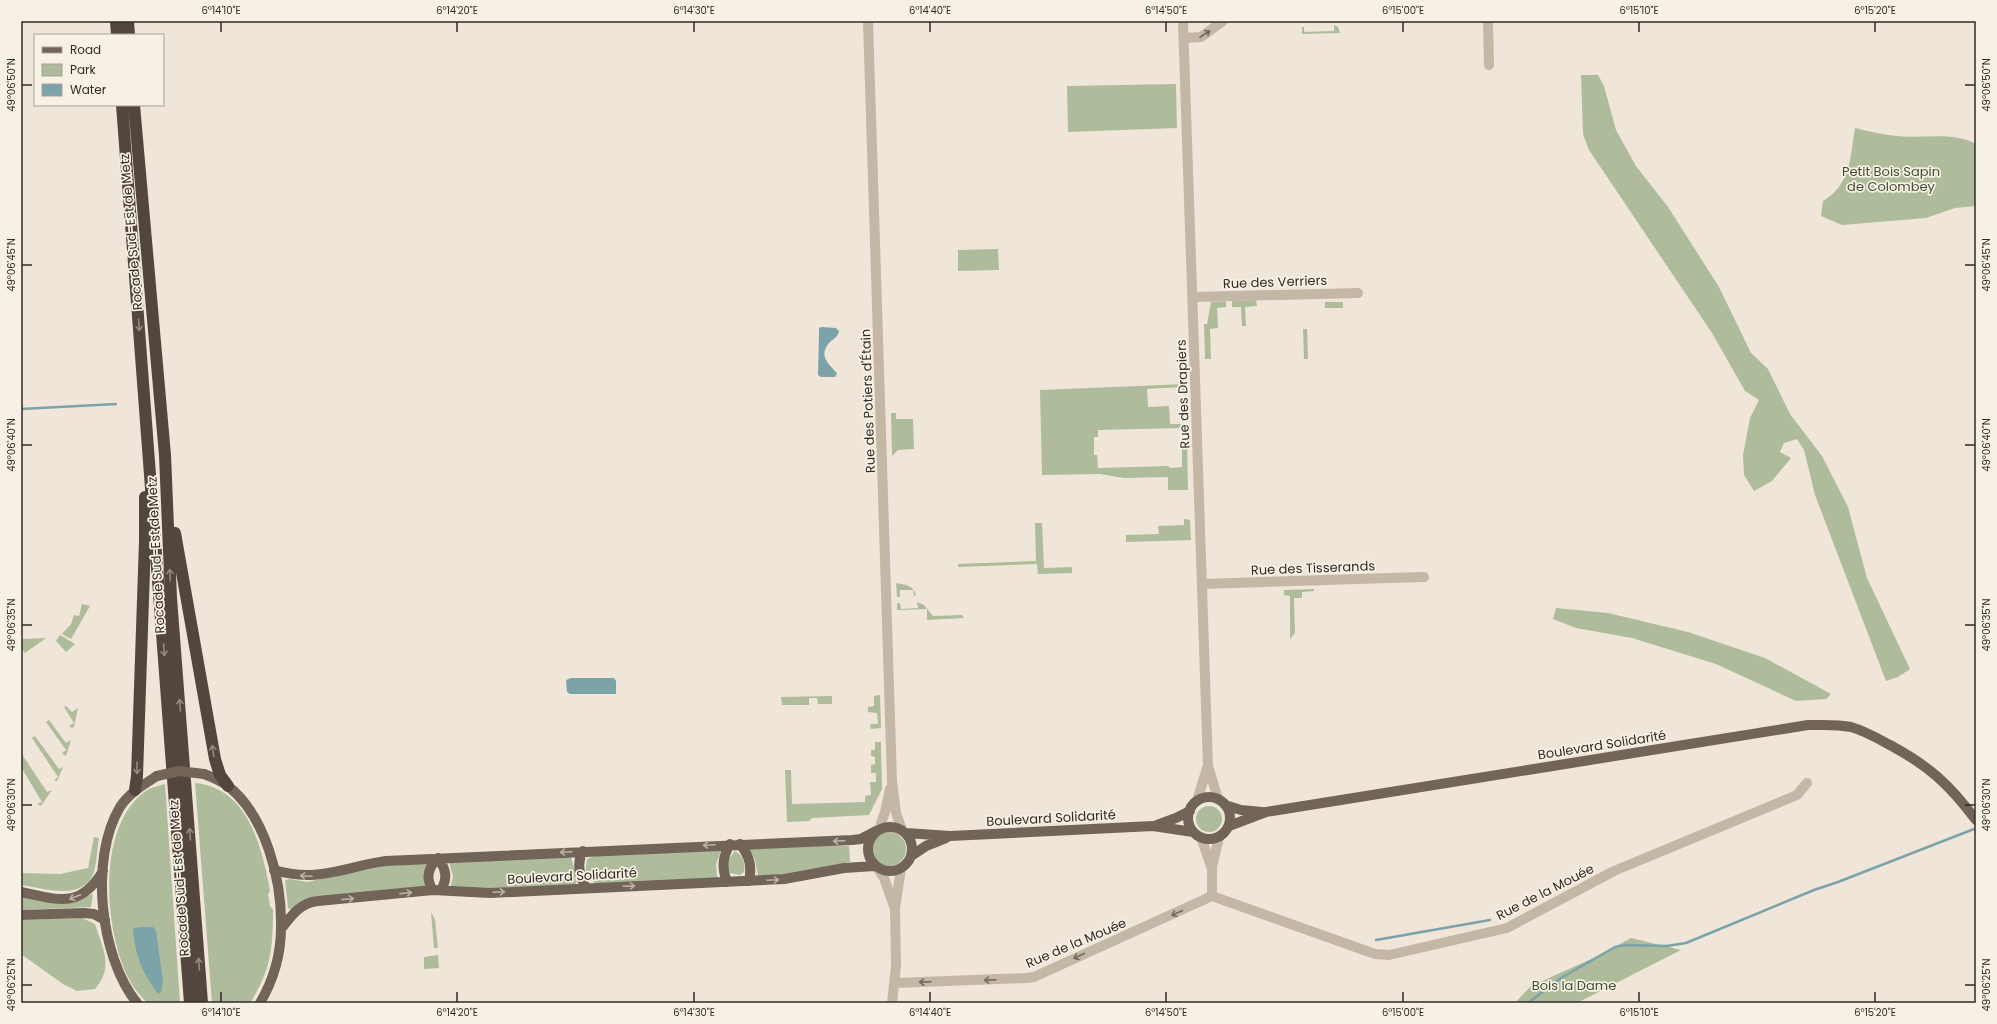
<svg xmlns="http://www.w3.org/2000/svg" width="1997" height="1024" font-family="Poppins,sans-serif">
	<style>
		.green { fill: #aebc9b }
		.water { fill: #7ba3a9 }
		.lines { fill: none; stroke-linecap: round; stroke-linejoin: round }
		.stream { stroke: #7ba3a9; stroke-width: 2.5 }
		.minor { stroke: #c5b7a6; stroke-width: 10 }
		.major { stroke: #736459; stroke-width: 10 }
		.highway { stroke: #53463e; stroke-width: 12 }
		.major-bridge { stroke: #736459; stroke-width: 10 }
		.oneway { stroke: #746a60 }
		.oneway2 { stroke: #958a81 }
		.oneway3 { stroke: #bcb1a6 }
		.ticks { fill: none; stroke: #322b26; stroke-width: 1.5 }
		.labels { text-anchor: middle; dominant-baseline: central; stroke-width: 3.5; stroke-linejoin: round; paint-order: stroke }
		.park-label { font-size: 13px; fill: #3f4e2c; stroke: #f7f0e5 }
		.street-label { font-size: 13px; fill: #322b26; stroke: #f7f0e5 }
		.neatline { fill: none; stroke: #322b26; stroke-width: 1.5 }
		.ticks-label { font-size: 10px; text-anchor: middle; fill: #322b26 }
	</style>
	<rect width="100%" height="100%" fill="#efe6d9"/>
	<path class="green" d="M1334 25 1338 27 1340 33 1302 34V27H1304V32L1334 31Z
		M1581 75H1598L1604 86 1616 130 1636 166 1668 207 1719 287 1751 353 1768 369 1790 414 1822 456 1848 507 1867 578 1910 669 1898 677 1886 681 1815 495 1804 450 1797 439 1784 443 1780 452 1791 458 1772 481 1754 491 1744 475 1743 455 1750 418 1759 400 1745 391 1712 333 1589 150 1583 134Z
		M1176 84 1177 128 1068 132 1067 86Z
		M1855 128C1869 131 1883 135 1897 136 1922 139 1953 131 1976 144V206L1955 208 1926 218 1842 225 1821 216 1823 201C1851 184 1850 158 1855 128Z
		M998 249 999 270 958 271V250Z
		M1256 300 1257 306 1245 307 1246 326H1242L1241 307H1232V301Z
		M1226 301V307L1217 308 1218 328 1210 329 1211 359H1205L1204 324H1207L1211 302Z
		M1325 302H1343V308H1325Z
		M1303 329H1307L1308 359H1304Z
		M1186 384V393H1182V387L1147 389 1148 407 1169 406 1170 424H1187V433H1182L1181 428 1098 430V437H1094V455H1097L1098 468 1168 466 1170 468 1182 467V443L1187 441 1188 490H1168V477L1124 478 1100 474 1042 475 1040 390Z
		M891 413H896V419H913L914 449 898 450 892 456Z
		M1184 519 1190 520 1191 540 1126 542V535L1159 534 1158 526 1184 525Z
		M1035 523H1042L1044 568 1072 567V573L1038 574 1037 564 958 567V564L1036 561Z
		M896 583C906 585 913 585 916 595L914 596 913 590H900V597H897Z
		M1314 589V591L1302 592V598H1294L1295 633 1290 639V596L1284 595V590Z
		M917 602 924 605 933 616 962 615 964 618 927 620V609L897 610V603H900L901 609 918 608Z
		M82 604 90 606 71 639 62 634 71 624 74 615 79 616Z
		M1556 608 1608 613 1688 632 1765 658 1831 694 1826 699 1796 701 1716 664 1632 638 1576 628 1553 619Z
		M60 635 75 644 66 652 56 641Z
		M46 638 25 653 21 648V639Z
		M880 695 881 728 871 729 870 724H878L877 713 868 712V707L874 706V696Z
		M832 696V704H818L817 698H809V705H782L781 697Z
		M66 706 72 712 78 708 74 727 72 728 69 726 74 723 64 707Z
		M49 720 66 743 71 740 66 756 62 753 66 750 46 722Z
		M35 736 59 769 63 767 57 781 54 780 58 777 32 738Z
		M875 742H881L882 789 869 815 812 818 809 821 787 822 785 770H791L792 804 865 802V796L871 795 870 782H876V773H871V765L875 764V757L871 756V750H875Z
		M21 753 47 792 52 790 41 806 37 804 42 802 21 767Z
		M195 783C248 788 262 847 270 891L268 894 270 906 273 910C273 948 271 970 250 1003H212Z
		M165 784 180 1003H147C141 996 134 989 130 981 104 933 95 825 147 790 152 787 159 786 165 784Z
		M1196 819a13 13 0 1 1 26 0a13 13 0 1 1-26 0Z
		M872 849a17 17 0 1 1 34 0a17 17 0 1 1-34 0Z
		M94 837 99 838C97 849 97 861 94 872 84 902 43 888 21 885V873L60 874 88 868Z
		M819 846H849L850 862 783 874 758 876 755 860 749 849Z
		M719 849 721 851 716 864 717 878 596 884 585 876 587 859 597 855Z
		M735 851C742 854 746 864 744 872L740 875 730 873C727 865 728 858 735 851Z
		M571 857 577 878 576 885 477 889 450 888 453 877 449 862Z
		M427 863 424 877 425 888 291 910 288 908 285 880 290 879 307 882 385 866Z
		M93 894 91 907 21 910V896L64 904Z
		M431 912 435 920 438 948H434Z
		M82 918 95 924C103 950 114 966 95 989L77 991 63 984 21 954V920Z
		M1631 938 1681 950 1577 1003H1515L1531 986 1598 956Z
		M438 955 439 968 424 969V957Z"/>
	<path class="water" d="M822 327 836 328 839 331C838 336 835 338 831 341 817 355 828 363 837 373L835 377H821L818 375 819 332V328Z
		M571 678H614L616 681V694H570L567 692 566 680Z
		M143 927H153L156 931 163 981 161 992 158 994C141 969 137 961 133 931L134 928Z"/>
	<g class="lines">
		<path class="stream" d="M21 409 116 404
			M1376 940 1490 920
			M1528 1003 1561 978 1615 947 1626 945 1667 946 1686 943 1814 890 1838 882 1974 829"/>
		<path class="minor" d="M868 21 892 781 896 813 902 830
			M1183 21 1208 766 1218 799
			M1488 21 1489 65
			M1184 38 1201 37 1223 21
			M1193 297 1358 293
			M1202 584 1424 577
			M1197 801 1207 768
			M879 829 885 812 890 789
			M1201 837 1212 869V896
			M1212 867 1219 837
			M878 869 884 878 894 906
			M895 983 1027 978 1034 977 1212 896 1375 954 1389 955 1507 928 1614 871 1797 795 1807 783
			M892 1003 896 966 895 908 901 869"/>
		<path class="major" d="M204 774C212 777 221 781 228 786 266 816 282 881 281 927 281 954 273 981 260 1003
			M1188 818a21 21 0 1 1 42 0a21 21 0 1 1-42 0Z
			M1225 805 1241 810 1262 812
			M1157 825 1176 818 1190 811
			M1229 826 1266 812 1808 725C1823 725 1837 724 1851 727 1865 731 1877 738 1890 745 1929 766 1949 784 1976 820
			M868 849a22 22 0 1 1 44 0a22 22 0 1 1-44 0Z
			M906 833 950 836 1153 826 1193 832
			M740 844C750 857 752 866 749 881
			M583 851C576 863 580 877 586 888
			M911 856 926 846 946 838
			M438 858C446 869 448 878 441 890
			M274 870C318 883 343 867 386 861L852 840 861 839 876 831
			M727 882C722 868 722 858 730 844
			M433 890C425 878 428 868 438 858
			M21 892C59 900 80 909 103 871
			M21 915 84 913 94 914 105 920
			M281 929C292 915 300 903 318 901L433 890 490 893 784 879 844 868 875 866
			M137 1003C100 957 89 859 120 807 129 793 143 785 157 776"/>
		<path class="highway" d="M116 21 117 35
			M128 21 129 35
			M122 105 190 1003
			M134 105 165 455 171 598 202 1003
			M175 533 215 759 220 775 228 786
			M135 790 137 776 145 541V497"/>
		<path class="major-bridge" d="M157 776 179 771 204 774"/>
	</g>
	<defs><path id="oneway-shaft" d="M-6 0H5M1.5-3L5.5 0L1.5 3" fill="none" stroke-width="1.6" stroke-linecap="round" stroke-linejoin="round"/></defs>
	<g class="oneway">
		<use href="#oneway-shaft" transform="translate(1205 34) rotate(-33)"/>
		<use href="#oneway-shaft" transform="translate(1177 913) rotate(156)"/>
		<use href="#oneway-shaft" transform="translate(1079 956) rotate(156)"/>
		<use href="#oneway-shaft" transform="translate(990 980) rotate(178)"/>
		<use href="#oneway-shaft" transform="translate(925 982) rotate(178)"/>
	</g>
	<g class="oneway2">
		<use href="#oneway-shaft" transform="translate(139 325) rotate(86)"/>
		<use href="#oneway-shaft" transform="translate(170 575) rotate(-93)"/>
		<use href="#oneway-shaft" transform="translate(164 650) rotate(86)"/>
		<use href="#oneway-shaft" transform="translate(180 705) rotate(-94)"/>
		<use href="#oneway-shaft" transform="translate(213 751) rotate(-99)"/>
		<use href="#oneway-shaft" transform="translate(137 768) rotate(90)"/>
		<use href="#oneway-shaft" transform="translate(190 834) rotate(-94)"/>
		<use href="#oneway-shaft" transform="translate(199 964) rotate(-94)"/>
	</g>
	<g class="oneway3">
		<use href="#oneway-shaft" transform="translate(839 841) rotate(178)"/>
		<use href="#oneway-shaft" transform="translate(709 845) rotate(177)"/>
		<use href="#oneway-shaft" transform="translate(566 852) rotate(177)"/>
		<use href="#oneway-shaft" transform="translate(306 876) rotate(-177)"/>
		<use href="#oneway-shaft" transform="translate(773 880) rotate(-3)"/>
		<use href="#oneway-shaft" transform="translate(629 886) rotate(-2)"/>
		<use href="#oneway-shaft" transform="translate(499 892) rotate(-3)"/>
		<use href="#oneway-shaft" transform="translate(406 893) rotate(-6)"/>
		<use href="#oneway-shaft" transform="translate(75 897) rotate(159)"/>
		<use href="#oneway-shaft" transform="translate(348 899) rotate(-6)"/>
	</g>
	<path class="ticks" d="M221 22V32M457 22V32M694 22V32M930 22V32M1166 22V32M1403 22V32M1639 22V32M1875 22V32M22 85H32M1965 85H1975M22 265H32M1965 265H1975M22 445H32M1965 445H1975M22 625H32M1965 625H1975M22 805H32M1965 805H1975M22 985H32M1965 985H1975M221 992V1002M457 992V1002M694 992V1002M930 992V1002M1166 992V1002M1403 992V1002M1639 992V1002M1875 992V1002"/>
	<g class="labels">
		<g class="park-label">
			<text x="1891" y="171">Petit Bois Sapin<tspan x="1891" dy="15">de Colombey</tspan></text>
			<text x="1574" y="985">Bois la Dame</text>
		</g>
		<g class="street-label">
			<text transform="translate(131 232) rotate(-95)">Rocade Sud-Est de Metz</text>
			<text transform="translate(1275 282) rotate(-2)">Rue des Verriers</text>
			<text transform="translate(1183 394) rotate(-92)">Rue des Drapiers</text>
			<text transform="translate(868 401) rotate(-92)">Rue des Potiers d'Étain</text>
			<text transform="translate(156 555) rotate(-93)">Rocade Sud-Est de Metz</text>
			<text transform="translate(1313 568) rotate(-2)">Rue des Tisserands</text>
			<text transform="translate(1602 745) rotate(-9)">Boulevard Solidarité</text>
			<text transform="translate(1051 818) rotate(-3)">Boulevard Solidarité</text>
			<text transform="translate(572 876) rotate(-3)">Boulevard Solidarité</text>
			<text transform="translate(179 878) rotate(-94)">Rocade Sud-Est de Metz</text>
			<text transform="translate(1545 892) rotate(-27)">Rue de la Mouée</text>
			<text transform="translate(1076 943) rotate(-23)">Rue de la Mouée</text>
		</g>
	</g>
	<rect width="1997" height="1024" fill="none" stroke="#f7f0e5" stroke-width="44"/>
	<rect x="34" y="34" width="130" height="72" fill="#f7f0e5" stroke="#a8a199"/>
	<rect x="42" y="47" width="20" height="6" fill="#736459" stroke="#a8a199"/>
	<text x="70" y="54" font-size="12" fill="#322b26">Road</text>
	<rect x="42" y="64" width="20" height="12" fill="#aebc9b" stroke="#a8a199"/>
	<text x="70" y="74" font-size="12" fill="#322b26">Park</text>
	<rect x="42" y="84" width="20" height="12" fill="#7ba3a9" stroke="#a8a199"/>
	<text x="70" y="94" font-size="12" fill="#322b26">Water</text>
	<rect x="22" y="22" width="1953" height="980" class="neatline"/>
	<g class="ticks-label">
		<text x="221" y="14">6°14'10"E</text>
		<text x="457" y="14">6°14'20"E</text>
		<text x="694" y="14">6°14'30"E</text>
		<text x="930" y="14">6°14'40"E</text>
		<text x="1166" y="14">6°14'50"E</text>
		<text x="1403" y="14">6°15'00"E</text>
		<text x="1639" y="14">6°15'10"E</text>
		<text x="1875" y="14">6°15'20"E</text>
		<text transform="translate(11 85) rotate(-90)" y="4">49°06'50"N</text>
		<text transform="translate(1986 85) rotate(-90)" y="4">49°06'50"N</text>
		<text transform="translate(11 265) rotate(-90)" y="4">49°06'45"N</text>
		<text transform="translate(1986 265) rotate(-90)" y="4">49°06'45"N</text>
		<text transform="translate(11 445) rotate(-90)" y="4">49°06'40"N</text>
		<text transform="translate(1986 445) rotate(-90)" y="4">49°06'40"N</text>
		<text transform="translate(11 625) rotate(-90)" y="4">49°06'35"N</text>
		<text transform="translate(1986 625) rotate(-90)" y="4">49°06'35"N</text>
		<text transform="translate(11 805) rotate(-90)" y="4">49°06'30"N</text>
		<text transform="translate(1986 805) rotate(-90)" y="4">49°06'30"N</text>
		<text transform="translate(11 985) rotate(-90)" y="4">49°06'25"N</text>
		<text transform="translate(1986 985) rotate(-90)" y="4">49°06'25"N</text>
		<text x="221" y="1016">6°14'10"E</text>
		<text x="457" y="1016">6°14'20"E</text>
		<text x="694" y="1016">6°14'30"E</text>
		<text x="930" y="1016">6°14'40"E</text>
		<text x="1166" y="1016">6°14'50"E</text>
		<text x="1403" y="1016">6°15'00"E</text>
		<text x="1639" y="1016">6°15'10"E</text>
		<text x="1875" y="1016">6°15'20"E</text>
	</g>
</svg>
